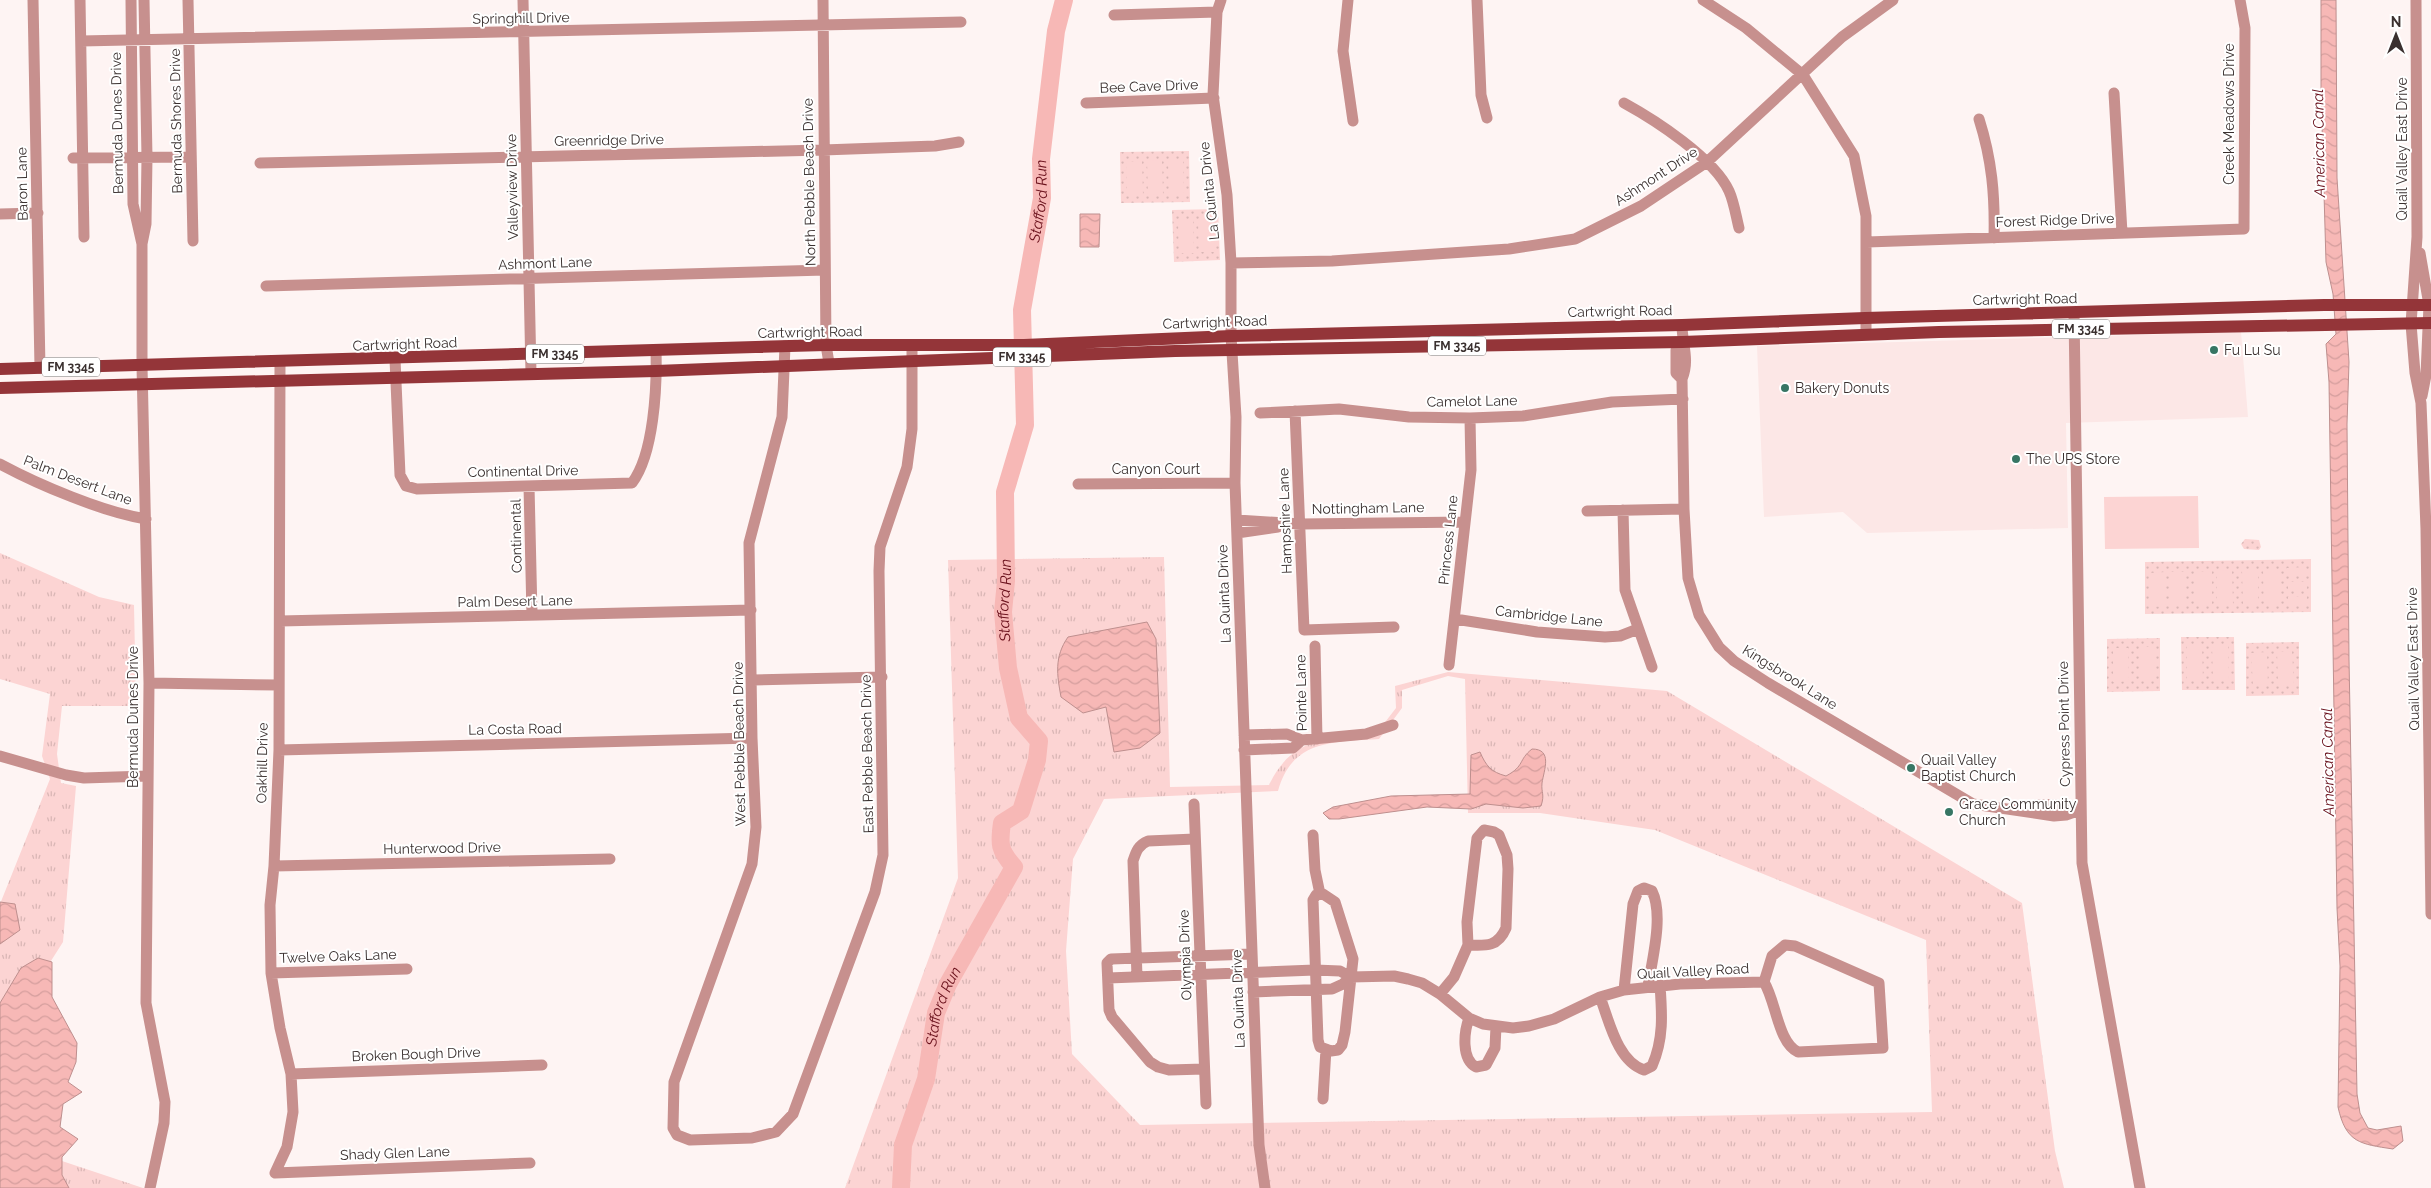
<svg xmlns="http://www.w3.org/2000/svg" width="2431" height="1188" font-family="Raleway,sans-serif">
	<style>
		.built { fill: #fce7e6 }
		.grass { fill: url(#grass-tufts); fill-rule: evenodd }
		.park { fill: url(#park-dots) }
		.garden { fill: #fcd4d3 }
		.water { fill: url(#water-waves); stroke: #be8f8e }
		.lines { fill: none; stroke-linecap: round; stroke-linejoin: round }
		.river { stroke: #f7b8b6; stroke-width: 18 }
		.minor { stroke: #c7908e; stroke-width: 11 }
		.major { stroke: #943539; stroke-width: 12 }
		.poi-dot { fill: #377664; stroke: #fff; stroke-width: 2 }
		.labels { text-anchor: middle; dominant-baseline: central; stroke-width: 4; stroke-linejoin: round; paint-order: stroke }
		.shield { fill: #fff; stroke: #756e6d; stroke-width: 1 }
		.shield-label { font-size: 12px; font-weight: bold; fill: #3a302f }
		.street-label { font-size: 14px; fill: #3a302f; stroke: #fff }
		.poi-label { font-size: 14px; fill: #3a302f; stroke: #fff; text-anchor: start }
		.water-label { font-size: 15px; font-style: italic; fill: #69101b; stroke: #fff }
	</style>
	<defs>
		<pattern id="grass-tufts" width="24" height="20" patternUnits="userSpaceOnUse" patternTransform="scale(1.25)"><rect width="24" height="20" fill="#fcd4d3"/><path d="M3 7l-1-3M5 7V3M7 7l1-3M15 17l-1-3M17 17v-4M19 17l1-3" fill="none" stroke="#d9b6b5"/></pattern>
		<pattern id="park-dots" width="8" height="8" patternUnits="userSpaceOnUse" patternTransform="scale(1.25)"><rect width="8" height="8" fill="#fcd4d3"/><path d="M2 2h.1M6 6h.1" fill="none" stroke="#d9b6b5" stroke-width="1.8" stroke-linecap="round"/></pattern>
		<pattern id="water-waves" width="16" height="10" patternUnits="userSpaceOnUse" patternTransform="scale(1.25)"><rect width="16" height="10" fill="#f7b8b6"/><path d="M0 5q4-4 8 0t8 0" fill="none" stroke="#d49e9d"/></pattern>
	</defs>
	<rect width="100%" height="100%" fill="#fef4f3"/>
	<path class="built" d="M2241 332 2248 417 2066 423 2068 528 1867 533 1843 512 1764 517 1757 346Z"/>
	<path class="grass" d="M0 553 99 597 134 605 136 706H62L57 754 61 783 76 786 63 942 42 975 53 1158 143 1188H0V904L50 779 42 756 50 694 0 679Z
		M1164 557 1170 787 1269 785C1294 734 1326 741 1376 734L1396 708 1395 686 1448 672 1667 691 2022 903 2055 1151 2064 1188H845L958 878 948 560ZM1448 676 1465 679 1468 813H1540L1655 830 1926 940 1932 1112 1140 1125 1072 1054 1066 951 1073 859 1104 799 1278 791C1292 739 1334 742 1379 739L1402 708V690Z"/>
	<path class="park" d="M1189 151 1190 202 1121 203 1120 152Z
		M1218 209 1220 260 1174 262 1172 210Z
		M2245 539 2259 540 2261 547 2259 550 2244 549 2241 544Z
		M2311 559V612L2145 614V562Z
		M2181 637H2234L2235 690H2182Z
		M2160 638V691L2107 692V639Z
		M2299 642V695L2246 696V643Z"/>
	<path class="garden" d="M1162 160 1163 194 1148 195 1147 161Z
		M1168 160H1183L1184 194H1169Z
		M1142 161 1143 195H1127L1126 162Z
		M1193 219 1194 253H1179L1178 220Z
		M1198 219H1214L1215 252H1199Z
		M2198 496 2199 548 2105 549 2104 497Z
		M2306 567 2307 576H2287V568Z
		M2232 570 2233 604H2217V571Z
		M2242 570H2258V604H2243Z
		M2263 570H2279V604H2264Z
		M2212 571V605L2196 606V572Z
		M2165 572 2166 606 2150 607V573Z
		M2169 572H2185V606H2170Z
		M2288 582H2307V591H2288Z
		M2307 596V605L2288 606V597Z
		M2187 646H2202L2203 680H2187Z
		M2212 646H2228L2229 680H2213Z
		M2139 647H2154L2155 681H2139Z
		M2113 648H2128L2129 681 2113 682Z
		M2292 651 2294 685 2278 686 2277 652Z
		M2267 652 2268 686H2253L2251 653Z"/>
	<path class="water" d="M2321 0H2336L2337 178 2349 362 2347 424 2349 659 2357 1094 2360 1113 2368 1128 2377 1130 2401 1126 2403 1141 2393 1149C2360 1144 2346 1143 2338 1107L2340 966 2337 908 2329 382 2326 344 2336 334 2333 294 2326 262 2321 90Z
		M1080 214H1100L1099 247H1080Z
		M1147 622 1156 639 1160 733 1140 748 1114 752 1106 707 1083 713 1061 697C1057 675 1054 657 1068 637Z
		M1532 749C1553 749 1544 770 1542 783 1541 793 1545 794 1541 806L1523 808 1486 804 1471 809 1427 807 1339 819H1329L1323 813 1333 807 1391 796 1470 794 1471 755 1480 752C1486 766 1491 772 1506 776 1525 766 1518 760 1532 749Z
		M0 902 15 904 20 930 0 944Z
		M38 958 52 962V997L77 1043 76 1062 68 1082 82 1092 63 1104 60 1127 78 1139 62 1157V1175L69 1188H0V1003L21 968Z"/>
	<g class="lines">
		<path class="river" id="s1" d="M901 1188 903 1145 926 1079 936 1013 948 984 1014 867C999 850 999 844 1002 823L1021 811 1037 760 1039 741 1019 718 1008 668 1003 612 1006 581 1005 492 1025 425 1022 310 1042 198 1041 159 1056 31 1064 0"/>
		<path class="minor" d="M33 0 40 368
			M80 0 84 237
			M131 0 133 204 142 244 146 224 147 157 144 0
			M188 0 193 241
			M523 0 531 373
			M823 0 826 345 829 363
			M1221 0 1217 12 1213 95 1227 195 1231 263V336L1236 417 1235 483 1259 1145 1265 1188
			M1348 0 1343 51 1353 121
			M1477 0 1481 95 1487 118
			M1703 0 1746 28 1803 75 1854 156 1866 216V334
			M2416 0 2417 237 2411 324 2415 373 2421 403 2426 529 2431 914
			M1114 15 1217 12
			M81 41 961 22
			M2114 93 2122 233
			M1086 103 1214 98
			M1624 103C1655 120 1714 158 1729 191 1734 202 1736 216 1739 228
			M1979 119C1992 160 1995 195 1994 238
			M73 158 191 157
			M260 163 823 150 935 146 959 142
			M0 214 38 213
			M1867 242 2244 229 2245 28 2240 0
			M142 244V366L149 683 146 1003 165 1102 164 1123 150 1188
			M2420 253 2429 305 2426 375 2422 396
			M1231 263 1332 261 1509 249 1575 239 1641 206 1707 162 1842 37 1893 0
			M266 286 825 270
			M2074 313 2082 863 2140 1188
			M1682 325C1682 344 1690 360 1682 379L1684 509 1688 578 1699 615 1719 647 1734 661 1768 683 1973 804 2054 816 2066 815 2080 810
			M785 346 782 417 749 543 752 738 756 827 752 864 674 1082 673 1128 677 1135 690 1140 752 1138 776 1132 793 1114 875 892 883 855 879 571 880 547 907 467 912 429V346
			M395 359 400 475 406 486 417 489 632 483C654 454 657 387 656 351
			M280 362 279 750 274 866 270 905 271 973 280 1028 291 1074 293 1112 287 1147 275 1173 530 1163
			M1682 379 1676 373V350L1682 342
			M1295 411 1304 630 1394 627
			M1260 413 1339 409 1409 417 1470 418 1523 416 1612 402 1683 399
			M0 464C39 485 103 512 146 519
			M1078 484 1235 483
			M529 486 532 615
			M1623 510 1625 590 1652 667
			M1587 511 1684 509
			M1237 520 1301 524 1465 522
			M1237 533 1278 527
			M1455 619 1537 632 1605 637 1620 636 1638 629
			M280 621 751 610
			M1315 646 1317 739
			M1449 665 1471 470 1470 418
			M753 680 882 677
			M149 683 278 685
			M1244 735 1287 734 1302 740 1366 734 1393 725
			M279 750 752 738
			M1244 750 1293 748 1302 740
			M0 756 66 775 84 778 147 776
			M1194 804 1206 1104
			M2015 809C2037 803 2059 803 2080 810
			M1313 835 1315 870 1320 894
			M274 866 610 859
			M1323 894 1335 902 1353 959 1345 1032 1342 1045 1338 1050 1331 1051 1320 1047 1318 1040 1313 900 1316 895Z
			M1785 945 1795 946 1879 983 1883 1048 1798 1052C1778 1043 1776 1001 1764 982L1772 956Z
			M271 973 407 969
			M1137 977 1133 861C1136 852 1138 845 1148 841L1195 839
			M1108 978 1315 970 1340 971 1351 977 1394 976 1408 979 1422 983 1440 994 1469 1018 1483 1024 1513 1028 1529 1026 1554 1019 1600 997 1624 990 1680 984 1764 982
			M1624 990 1633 904 1638 891 1644 888 1652 891C1664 915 1652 960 1648 986
			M1253 992 1332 989 1343 984 1351 977
			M1440 994 1454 977 1468 945 1467 922 1477 838 1484 830 1494 832 1499 835 1507 855 1508 869 1506 928C1498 947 1486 946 1468 945
			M1600 997C1609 1020 1617 1061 1644 1070L1652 1066C1664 1039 1662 1013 1660 985
			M1469 1018C1464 1032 1461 1059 1476 1067L1486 1065 1495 1048 1496 1026
			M1204 1069 1169 1070 1158 1067 1150 1062 1112 1017 1109 1010 1107 963 1111 959 1251 954
			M291 1074 542 1065
			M1323 1099 1326 1049"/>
		<path class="major" d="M0 369 826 345H1024L1231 336 1682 325 1865 318 2324 305H2431
			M0 388 656 371 1175 351 1682 342 1939 332 2431 323"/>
	</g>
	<g class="poi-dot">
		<circle cx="2214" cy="350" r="5"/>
		<circle cx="1785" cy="388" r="5"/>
		<circle cx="2016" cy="459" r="5"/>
		<circle cx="1911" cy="768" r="5"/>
		<circle cx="1949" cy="812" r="5"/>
	</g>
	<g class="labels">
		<g class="shield">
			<rect x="2052" y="319.5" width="58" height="19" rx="4"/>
			<rect x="1428" y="336.5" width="58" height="19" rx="4"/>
			<rect x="526" y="344.5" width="58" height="19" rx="4"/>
			<rect x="993" y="347.5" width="58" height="19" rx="4"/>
			<rect x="42" y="357.5" width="58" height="19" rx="4"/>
		</g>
		<g class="shield-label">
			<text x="2081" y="329">FM 3345</text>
			<text x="1457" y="346">FM 3345</text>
			<text x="555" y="354">FM 3345</text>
			<text x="1022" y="357">FM 3345</text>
			<text x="71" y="367">FM 3345</text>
		</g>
		<g class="street-label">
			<text transform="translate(521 18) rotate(-1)">Springhill Drive</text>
			<text transform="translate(1149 86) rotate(-2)">Bee Cave Drive</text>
			<text transform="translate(2229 114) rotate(-90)">Creek Meadows Drive</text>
			<text transform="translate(176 121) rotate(-91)">Bermuda Shores Drive</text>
			<text transform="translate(117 123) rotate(-91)">Bermuda Dunes Drive</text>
			<text transform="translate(609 140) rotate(-1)">Greenridge Drive</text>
			<text transform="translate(2402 149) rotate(-90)">Quail Valley East Drive</text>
			<text transform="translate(1656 176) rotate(-33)">Ashmont Drive</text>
			<text transform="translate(809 182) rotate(-91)">North Pebble Beach Drive</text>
			<text transform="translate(22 184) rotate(-91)">Baron Lane</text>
			<text transform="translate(512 187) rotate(-91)">Valleyview Drive</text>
			<text transform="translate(1209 191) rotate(-96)">La Quinta Drive</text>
			<text transform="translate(2055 220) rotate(-2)">Forest Ridge Drive</text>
			<text transform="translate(545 263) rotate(-2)">Ashmont Lane</text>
			<text transform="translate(2025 299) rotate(-1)">Cartwright Road</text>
			<text transform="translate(1620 311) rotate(-1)">Cartwright Road</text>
			<text transform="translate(1215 322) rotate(-2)">Cartwright Road</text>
			<text transform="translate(810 332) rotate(-1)">Cartwright Road</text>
			<text transform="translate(405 344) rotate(-2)">Cartwright Road</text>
			<text transform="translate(1472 401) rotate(-1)">Camelot Lane</text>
			<text x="1156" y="469">Canyon Court</text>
			<text transform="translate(523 471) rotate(-1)">Continental Drive</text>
			<text transform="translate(78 480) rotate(21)">Palm Desert Lane</text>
			<text transform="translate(1368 508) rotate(-1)">Nottingham Lane</text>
			<text transform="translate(1285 521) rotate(-92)">Hampshire Lane</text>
			<text transform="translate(516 536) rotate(-91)">Continental</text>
			<text transform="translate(1448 540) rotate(-84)">Princess Lane</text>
			<text transform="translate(1224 594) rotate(-92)">La Quinta Drive</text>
			<text transform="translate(515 601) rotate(-1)">Palm Desert Lane</text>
			<text transform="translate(1549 616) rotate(6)">Cambridge Lane</text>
			<text transform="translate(2413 659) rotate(-91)">Quail Valley East Drive</text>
			<text transform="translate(1790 677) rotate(32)">Kingsbrook Lane</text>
			<text transform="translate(1301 693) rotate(-91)">Pointe Lane</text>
			<text transform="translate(133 717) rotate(-90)">Bermuda Dunes Drive</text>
			<text transform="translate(2064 724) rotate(-91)">Cypress Point Drive</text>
			<text transform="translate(515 729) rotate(-1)">La Costa Road</text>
			<text transform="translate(739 744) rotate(-91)">West Pebble Beach Drive</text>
			<text transform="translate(867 754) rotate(-91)">East Pebble Beach Drive</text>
			<text transform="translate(262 763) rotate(-89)">Oakhill Drive</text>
			<text transform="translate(442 848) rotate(-1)">Hunterwood Drive</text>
			<text transform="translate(1185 955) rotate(-92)">Olympia Drive</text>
			<text transform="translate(338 956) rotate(-2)">Twelve Oaks Lane</text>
			<text transform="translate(1693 971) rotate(-3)">Quail Valley Road</text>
			<text transform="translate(1238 999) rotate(-92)">La Quinta Drive</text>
			<text transform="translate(416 1054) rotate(-2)">Broken Bough Drive</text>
			<text transform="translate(395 1153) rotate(-2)">Shady Glen Lane</text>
		</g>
		<g class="poi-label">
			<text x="2224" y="350">Fu Lu Su</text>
			<text x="1795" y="388">Bakery Donuts</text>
			<text x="2026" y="459">The UPS Store</text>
			<text x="1921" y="760">Quail Valley<tspan x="1921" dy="16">Baptist Church</tspan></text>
			<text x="1959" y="804">Grace Community<tspan x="1959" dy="16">Church</tspan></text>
		</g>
		<g class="water-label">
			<text transform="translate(2319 143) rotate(-91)">American Canal</text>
			<text stroke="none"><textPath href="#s1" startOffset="1042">Stafford Run</textPath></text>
			<text stroke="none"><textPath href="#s1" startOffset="638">Stafford Run</textPath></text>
			<text transform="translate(2328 762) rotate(-91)">American Canal</text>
			<text stroke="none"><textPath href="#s1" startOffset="188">Stafford Run</textPath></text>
		</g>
	</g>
	<g transform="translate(2396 35)" stroke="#ffffff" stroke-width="4" paint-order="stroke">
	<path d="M0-4L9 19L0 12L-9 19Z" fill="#3a302f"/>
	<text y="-8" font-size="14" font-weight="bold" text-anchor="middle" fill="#3a302f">N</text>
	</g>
</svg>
